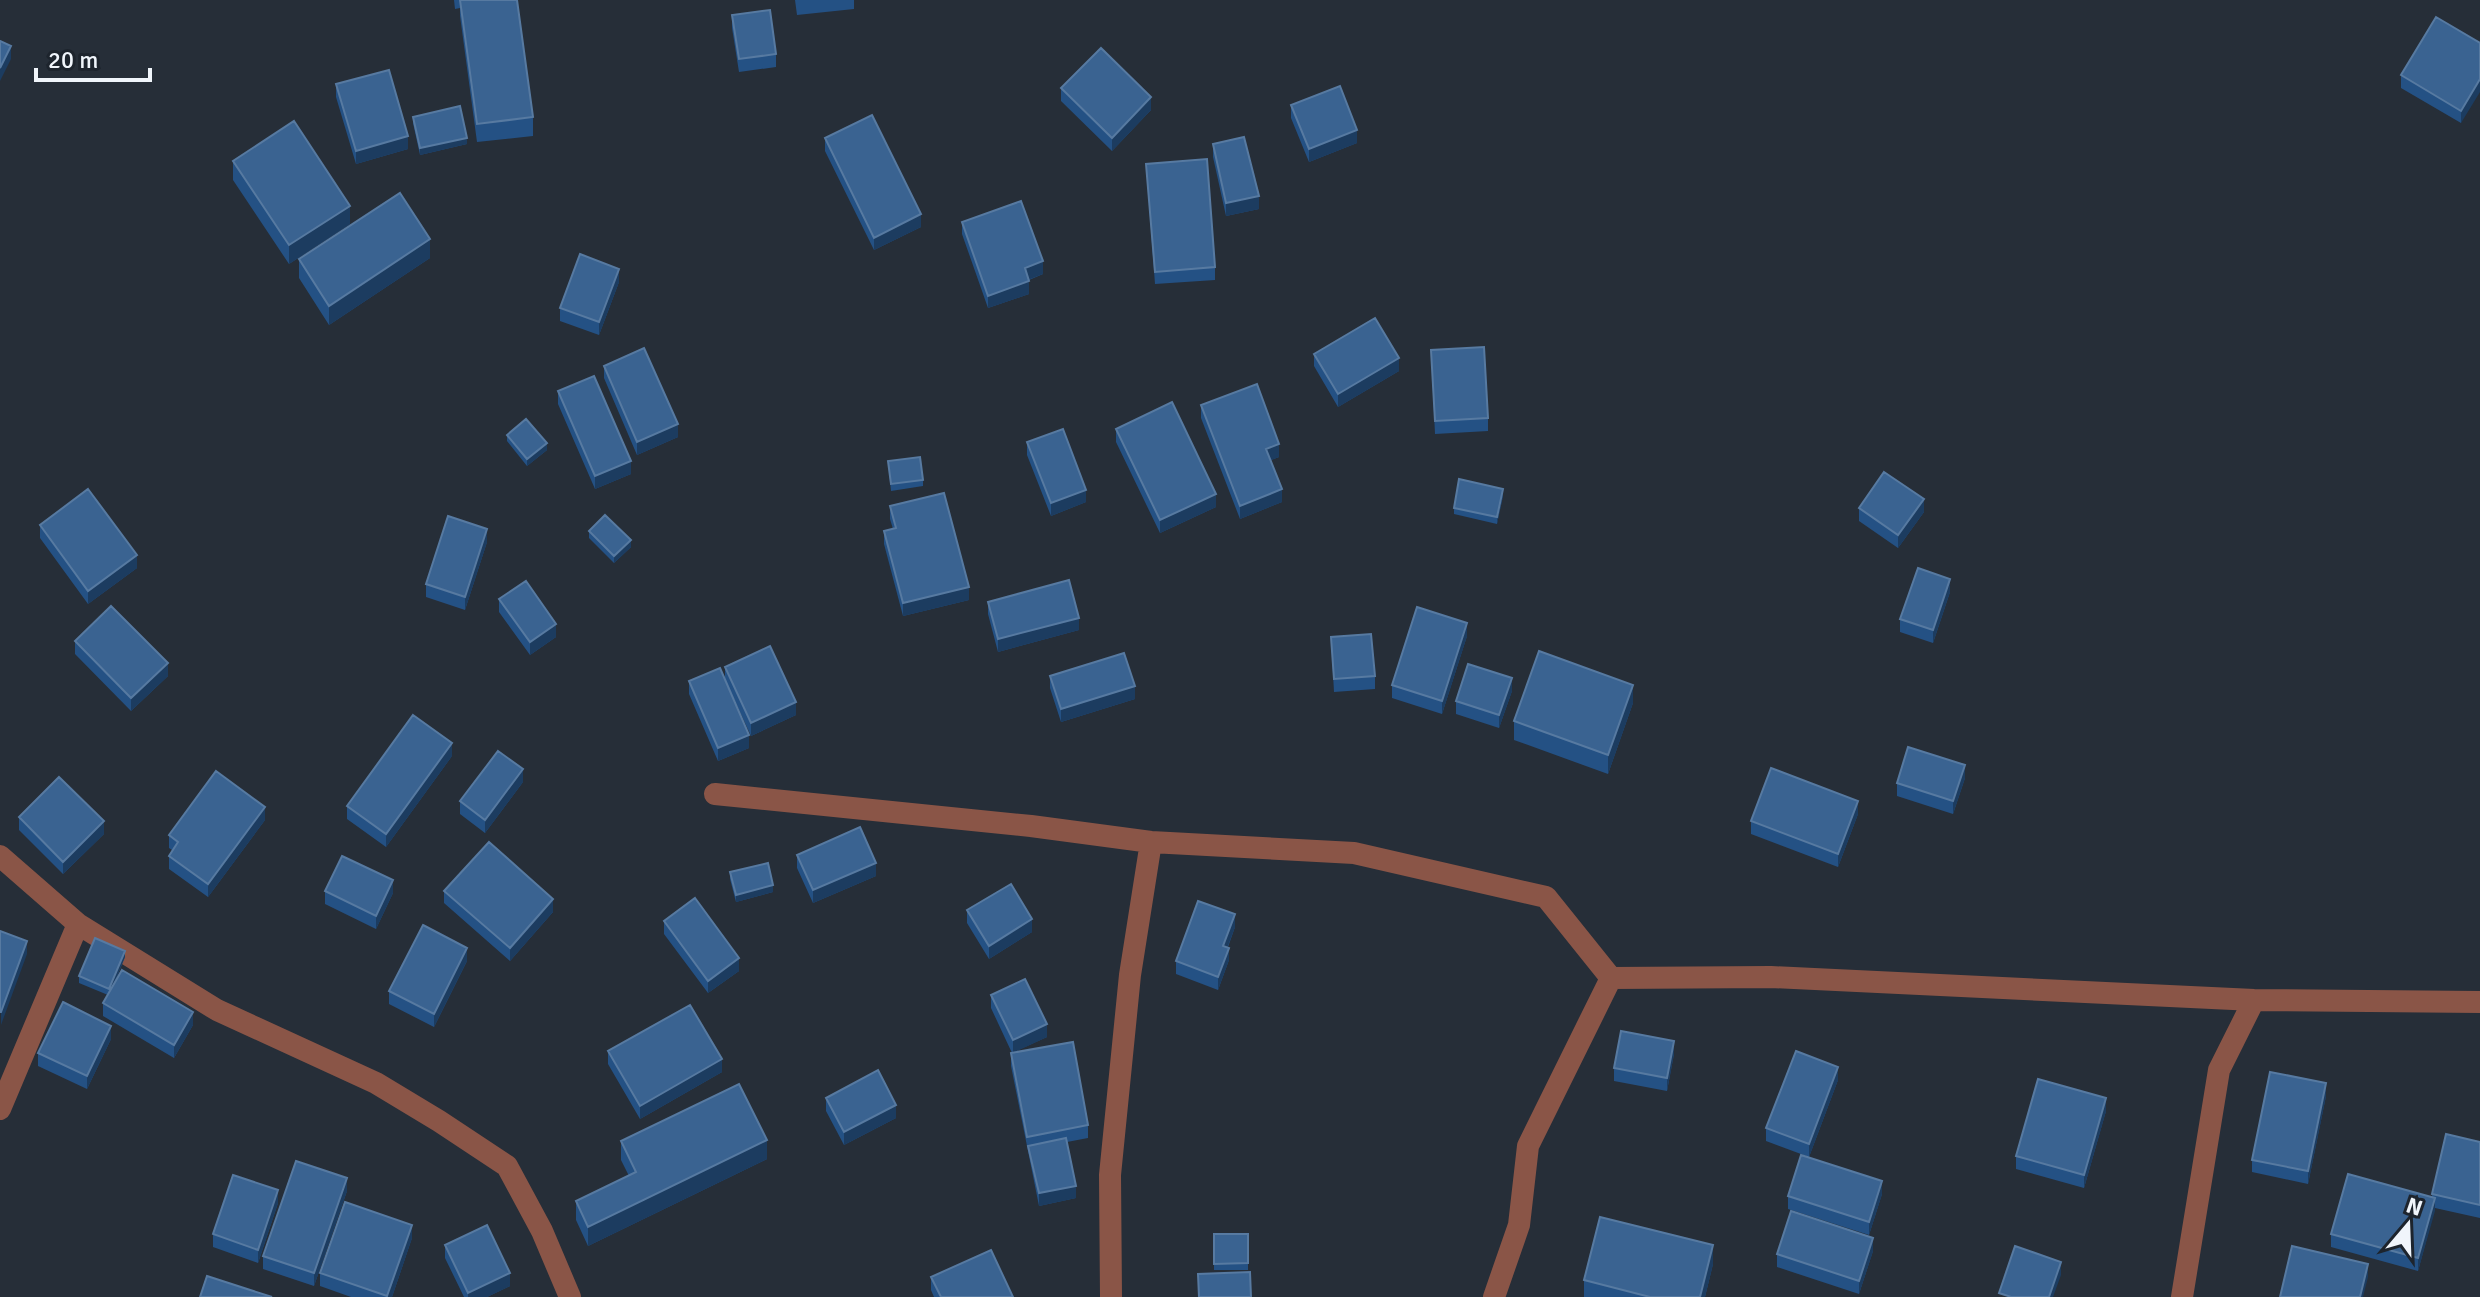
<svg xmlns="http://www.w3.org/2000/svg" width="2480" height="1297" font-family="Signika,sans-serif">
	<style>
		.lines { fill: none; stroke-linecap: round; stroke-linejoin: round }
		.minor { stroke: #8a5547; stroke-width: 22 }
		.wall { fill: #245184 }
		.shaded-wall { fill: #1c3c60 }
		.building { fill: #3a6391; stroke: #577aa1; stroke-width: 2 }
	</style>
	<rect width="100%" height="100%" fill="#262e38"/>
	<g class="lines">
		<path class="minor" d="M715 794 1031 826 1151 842 1354 853 1546 897 1611 978 1771 977 2254 1000 2480 1002
			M0 856 78 924 217 1010 376 1083 439 1121 507 1166 542 1231 570 1297
			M0 1109 78 924
			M1111 1297 1110 1175 1130 975 1151 842
			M1494 1297 1519 1225 1528 1146 1611 978
			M2182 1297 2219 1070 2254 1000"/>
	</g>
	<path class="wall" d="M454 0H517L533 117V136L477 142 460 16V8L455 9Z
		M795 0H854V9L797 15Z
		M732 15 776 54V67L739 72 732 28Z
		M2480 43 2461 123 2401 88V75Z
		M336 84 408 149 356 164 336 97Z
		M1061 88 1151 110 1112 151 1061 101Z
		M1291 105 1357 143 1309 162 1291 118Z
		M413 117 467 144 420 155 413 123Z
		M825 138 921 227 874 250 825 151Z
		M1213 144 1259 209 1226 216 1213 157Z
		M233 161 350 224 289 264 233 180Z
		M1146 164 1215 267V280L1155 284Z
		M962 222 1043 274 1029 280V294L988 308 962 234Z
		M430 258 329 325 299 278V259Z
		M619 282 599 335 560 321V308Z
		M1431 350 1488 418V431L1435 434Z
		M1314 354 1399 371 1338 407 1314 366Z
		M604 366 678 437 637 455 604 378Z
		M558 391 631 474 595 489 558 404Z
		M1201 405 1279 457 1271 460 1282 502 1240 519 1201 418Z
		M1116 429 1216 507 1160 533 1116 442Z
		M507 435 547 450 527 466 507 441Z
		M1027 442 1086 502 1051 516 1027 455Z
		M888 461 923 480V486L891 491Z
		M1503 496 1497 524 1454 514V508Z
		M890 506 969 600 903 616 884 544V531L893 529 890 519Z
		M1859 508 1924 512 1898 548 1859 521Z
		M40 525 137 568 88 604 40 538Z
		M589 531 631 547 614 563 589 538Z
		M487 542 465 610 426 597V584Z
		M1950 592 1933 643 1900 632V619Z
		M499 599 556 637 530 655 499 612Z
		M988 602 1079 630 998 652 988 614Z
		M1467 636 1442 714 1392 698V685Z
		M1331 637 1375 676V689L1334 692Z
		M75 641 168 676 131 711 75 654Z
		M725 667 796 715 751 736 728 686 749 748 718 761 689 694V681L725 680Z
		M1050 676 1135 699 1061 722 1050 688Z
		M1512 691 1499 728 1456 714V701Z
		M1633 703 1608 774 1514 740V721Z
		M452 756 386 847 347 819V806Z
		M1965 778 1953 814 1897 796V783Z
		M523 782 485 833 460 814V801Z
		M1858 814 1838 867 1751 834V821Z
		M19 817 104 834 63 874 19 830Z
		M265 820 208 897 169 869V856L172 850 169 848V835Z
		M797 855 876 876 813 903 797 868Z
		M730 872 773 892 736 902 730 879Z
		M325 891 393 893 376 929 325 904Z
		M444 891 553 912 510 961 444 903Z
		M967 910 1032 932 989 959 967 923Z
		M664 921 739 971 708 993 664 934Z
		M1235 927 1228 947 1229 960 1218 990 1176 974V961Z
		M125 957 114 984 193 1025 174 1058 103 1016V1003L108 995 79 983V976Z
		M467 961 434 1027 389 1004V991Z
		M991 995 1047 1037 1014 1052 1088 1125V1138L1067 1142 1076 1198 1039 1206 1011 1066V1053H1012L991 1008Z
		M111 1039 87 1089 38 1066V1053Z
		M608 1051 722 1072 640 1119 608 1064Z
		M1674 1054 1667 1091 1614 1081V1068Z
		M1838 1080 1809 1157 1766 1141V1128Z
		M2326 1096 2308 1184 2252 1172V1160Z
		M826 1098 896 1118 844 1145 826 1111Z
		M2106 1111 2084 1188 2016 1169V1156Z
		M621 1141 767 1159 588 1246 576 1220V1201L629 1176 621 1160Z
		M2480 1142V1218L2435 1208 2418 1271 2331 1247V1234L2432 1197V1194Z
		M347 1191 314 1286 263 1269V1256Z
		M1882 1194 1869 1235 1788 1209V1196Z
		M278 1203 258 1263 213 1247V1234Z
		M1214 1234H1248V1270H1214Z
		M412 1238 392 1297H351L320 1286V1273Z
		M445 1245 510 1286 487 1297H464L445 1258Z
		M1873 1251 1859 1294 1777 1267V1254Z
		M1713 1264 1705 1297H1584V1280Z
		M931 1277 1013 1297H934L931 1290Z"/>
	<path class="shaded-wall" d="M11 46V59L0 81V68Z
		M2480 79V92L2461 123V111Z
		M1151 97V110L1112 151V138Z
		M1357 130V143L1309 162V149Z
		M408 136V149L356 164V151Z
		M467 138V144L420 155V148Z
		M1259 196V209L1226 216V203Z
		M350 206V224L289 264V245Z
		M921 214V227L874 250V238Z
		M430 239V258L329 325V306Z
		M1043 261V274L1025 281V268Z
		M619 269V282L599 335V322Z
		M1029 281V294L988 308V296Z
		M1399 358V371L1338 407V394Z
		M678 424V437L637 455V442Z
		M547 443V450L527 466V459Z
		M1279 444V457L1266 462V449Z
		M631 461V474L595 489V476Z
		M1282 489V502L1240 519V506Z
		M1503 489V496L1497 524V517Z
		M1086 490V502L1051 516V503Z
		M1216 494V507L1160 533V520Z
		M1924 499V512L1898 548V535Z
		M487 529V542L465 610V597Z
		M631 540V547L614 563V556Z
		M137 555V568L88 604V591Z
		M1950 579V592L1933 643V630Z
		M969 587V600L903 616V603Z
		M1079 618V630L998 652V639Z
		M1467 623V636L1442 714V701Z
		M556 624V637L530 655V642Z
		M168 663V676L131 711V698Z
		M1512 678V691L1499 728V715Z
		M1633 685V703L1608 774V755Z
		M1135 686V699L1061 722V709Z
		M796 702V715L751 736V723Z
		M749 735V748L718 761V748Z
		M452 743V756L386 847V834Z
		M1965 765V778L1953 814V801Z
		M523 769V782L485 833V820Z
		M1858 801V814L1838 867V854Z
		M265 807V820L208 897V884Z
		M104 821V834L63 874V862Z
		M876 863V876L813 903V890Z
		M393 880V893L376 929V916Z
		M773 885V892L736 902V895Z
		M553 899V912L510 961V948Z
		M1235 914V927L1223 959V946Z
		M1032 919V932L989 959V946Z
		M27 941V954L1 1025V1012Z
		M467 948V961L434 1027V1014Z
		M1229 948V960L1218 990V977Z
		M125 951V957L109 995V989Z
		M739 958V971L708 993V981Z
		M193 1012V1025L174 1058V1045Z
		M1047 1024V1037L1013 1053V1040Z
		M111 1026V1039L87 1089V1076Z
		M1674 1041V1054L1667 1091V1078Z
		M722 1059V1072L640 1119V1106Z
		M1838 1067V1080L1809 1157V1144Z
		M2326 1083V1096L2308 1184V1171Z
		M2106 1098V1111L2084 1188V1175Z
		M896 1105V1118L844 1145V1132Z
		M767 1140V1159L588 1246V1227Z
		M347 1178V1191L314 1286V1273Z
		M1882 1181V1194L1869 1235V1222Z
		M1076 1186V1198L1039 1206V1193Z
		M278 1190V1203L258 1263V1250Z
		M2435 1198V1211L2418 1271V1258Z
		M412 1225V1238L392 1297H387Z
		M1873 1238V1251L1859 1294V1281Z
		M1713 1245V1264L1705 1297H1700Z
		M2061 1262V1275L2053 1297H2049Z
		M2368 1264V1277L2363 1297H2360Z
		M510 1273V1286L487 1297H468V1293Z"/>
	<path class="building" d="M460 0H517L533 117 477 124Z
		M770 10 776 54 739 59 732 15Z
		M2436 17 2480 43V79L2461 111 2401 75Z
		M0 41 11 46 0 68Z
		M1101 48 1151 97 1112 138 1061 88Z
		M389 70 408 136 356 151 336 84Z
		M1340 86 1357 130 1309 149 1291 105Z
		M460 106 467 138 420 148 413 117Z
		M872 115 921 214 874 238 825 138Z
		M294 121 350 206 289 245 233 161Z
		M1244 137 1259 196 1226 203 1213 144Z
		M1207 159 1215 267 1155 272 1146 164Z
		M400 193 430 239 329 306 299 259Z
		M1021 201 1043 261 1025 268 1029 281 988 296 962 222Z
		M580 254 619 269 599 322 560 308Z
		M1375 318 1399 358 1338 394 1314 354Z
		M1484 347 1488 418 1435 421 1431 350Z
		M644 348 678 424 637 442 604 366Z
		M594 376 631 461 595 476 558 391Z
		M1257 384 1279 444 1266 449 1282 489 1240 506 1201 405Z
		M1172 402 1216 494 1160 520 1116 429Z
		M526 419 547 443 527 459 507 435Z
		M1063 429 1086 490 1051 503 1027 442Z
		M920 457 923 480 891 484 888 461Z
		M1884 472 1924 499 1898 535 1859 508Z
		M1459 479 1503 489 1497 517 1454 508Z
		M88 489 137 555 88 591 40 525Z
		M944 493 969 587 903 603 884 531 896 528 890 506Z
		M605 515 631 540 614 556 589 531Z
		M448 516 487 529 465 597 426 584Z
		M1918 568 1950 579 1933 630 1900 619Z
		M1069 580 1079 618 998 639 988 602Z
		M526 581 556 624 530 642 499 599Z
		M111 606 168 663 131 698 75 641Z
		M1417 607 1467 623 1442 701 1392 685Z
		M1371 634 1375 676 1334 679 1331 637Z
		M770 646 796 702 751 723 725 667Z
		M1539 651 1633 685 1608 755 1514 721Z
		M1124 653 1135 686 1061 709 1050 676Z
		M1468 664 1512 678 1499 715 1456 701Z
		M720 668 749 735 718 748 689 681Z
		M413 715 452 743 386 834 347 806Z
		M1908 747 1965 765 1953 801 1897 783Z
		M498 751 523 769 485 820 460 801Z
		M1771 768 1858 801 1838 854 1751 821Z
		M216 771 265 807 208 884 169 856 178 842 169 835Z
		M59 777 104 821 63 862 19 817Z
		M860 827 876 863 813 890 797 855Z
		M489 842 553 899 510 948 444 891Z
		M342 856 393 880 376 916 325 891Z
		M768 863 773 885 736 895 730 872Z
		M1011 884 1032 919 989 946 967 910Z
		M695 898 739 958 708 981 664 921Z
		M1198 901 1235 914 1223 946 1229 948 1218 977 1176 961Z
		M423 925 467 948 434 1014 389 991Z
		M0 931 27 941 1 1012H0Z
		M95 938 125 951 109 989 79 976Z
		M122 970 193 1012 174 1045 103 1003Z
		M1025 979 1047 1024 1013 1040 991 995Z
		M63 1002 111 1026 87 1076 38 1053Z
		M690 1005 722 1059 640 1106 608 1051Z
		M1621 1031 1674 1041 1667 1078 1614 1068Z
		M1073 1042 1088 1125 1027 1137 1011 1053Z
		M1796 1051 1838 1067 1809 1144 1766 1128Z
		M878 1070 896 1105 844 1132 826 1098Z
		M2270 1072 2326 1083 2308 1171 2252 1160Z
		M2038 1079 2106 1098 2084 1175 2016 1156Z
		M739 1084 767 1140 588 1227 576 1201 636 1172 621 1141Z
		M2446 1134 2480 1142V1205L2432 1194Z
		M1066 1138 1076 1186 1039 1193 1028 1146Z
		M1801 1155 1882 1181 1869 1222 1788 1196Z
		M296 1161 347 1178 314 1273 263 1256Z
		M2348 1174 2435 1198 2418 1258 2331 1234Z
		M233 1175 278 1190 258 1250 213 1234Z
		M345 1202 412 1225 387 1296 320 1273Z
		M1791 1211 1873 1238 1859 1281 1777 1254Z
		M1600 1217 1713 1245 1700 1297H1650L1584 1280Z
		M487 1225 510 1273 468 1293 445 1245Z
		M1214 1234H1248V1263L1214 1264Z
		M2015 1246 2061 1262 2049 1297H2011L1999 1293Z
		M2292 1246 2368 1264 2360 1297H2280Z
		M991 1250 1013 1297H941L931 1277Z
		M1250 1272 1251 1297H1199L1198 1274Z
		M207 1276 272 1297H200Z"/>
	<g transform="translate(2408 1225) rotate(19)" stroke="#1d242d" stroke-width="6" paint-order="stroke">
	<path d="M0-6L14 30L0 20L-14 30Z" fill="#f0f5fb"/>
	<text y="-12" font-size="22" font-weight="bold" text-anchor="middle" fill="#f0f5fb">N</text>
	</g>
	<path d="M36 68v12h114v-12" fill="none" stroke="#f0f5fb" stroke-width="4"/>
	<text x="48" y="68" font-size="24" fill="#f0f5fb" stroke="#1d242d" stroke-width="6" paint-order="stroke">20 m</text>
</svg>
